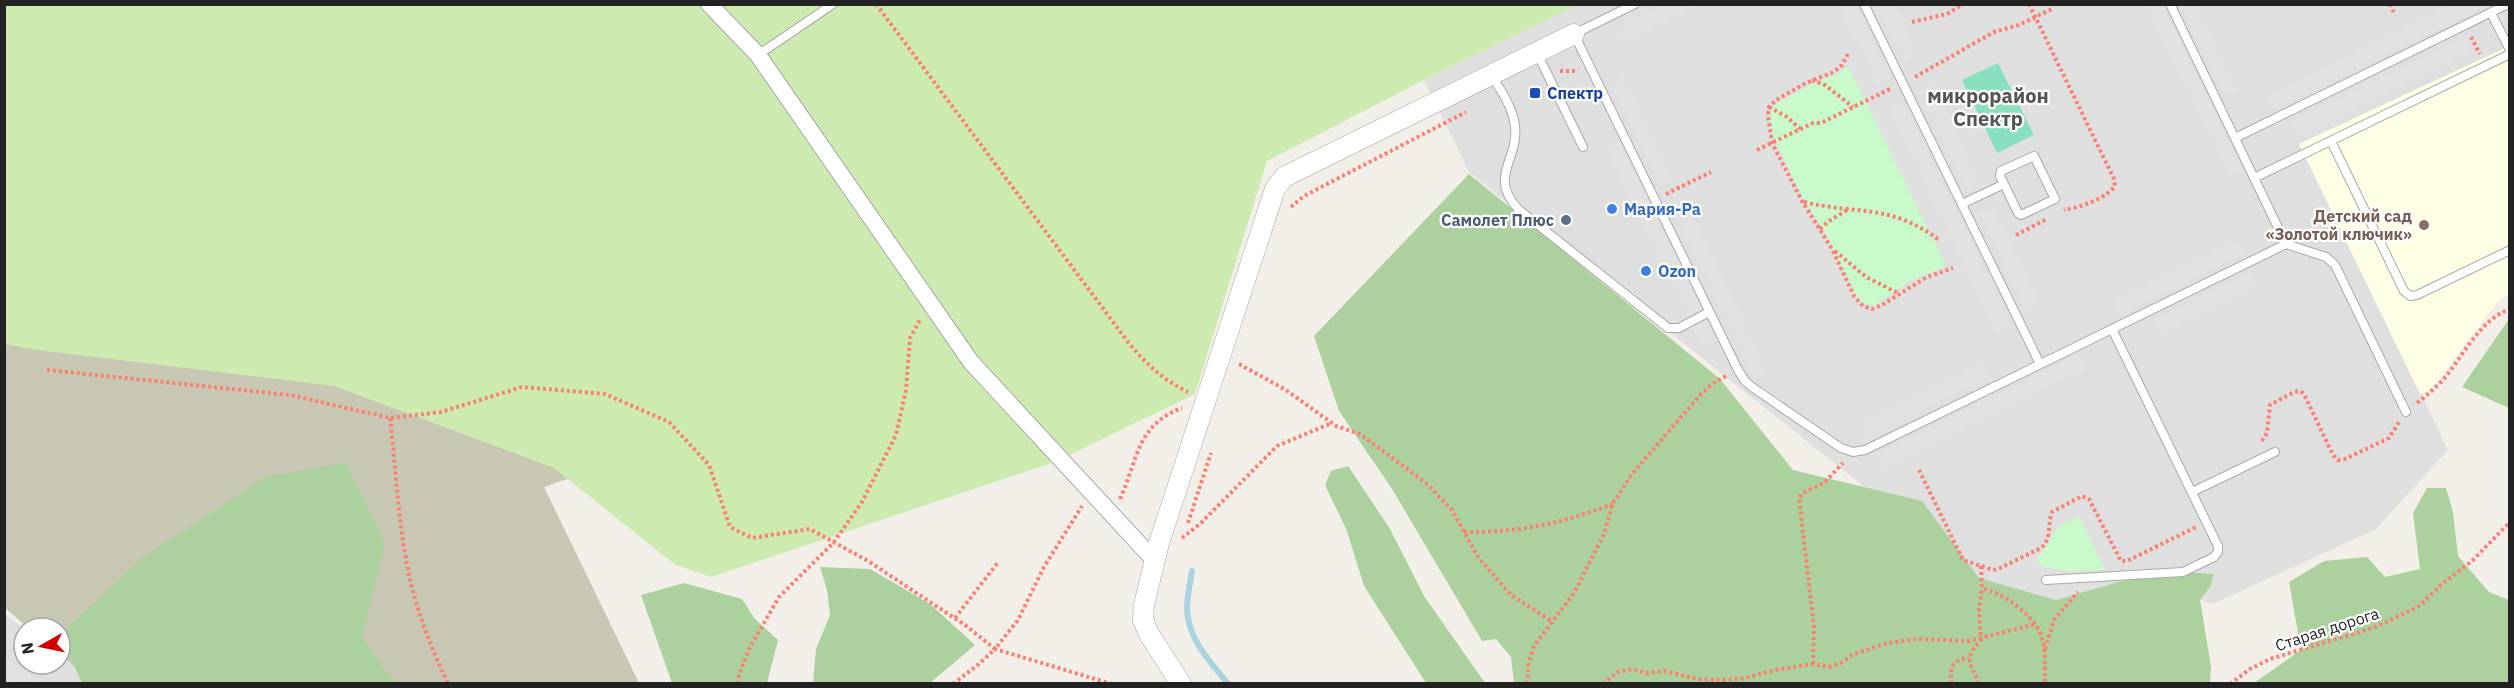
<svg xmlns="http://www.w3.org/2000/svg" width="2514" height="688" font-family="'IBM Plex Sans',sans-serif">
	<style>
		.residential { fill: #e0dfdf }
		.education { fill: #ffffe5 }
		.construction { fill: #c7c7b4 }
		.grass { fill: #cdebb0 }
		.forest { fill: #add19e }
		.park { fill: #c8facc }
		.pitch { fill: #88e0be }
		.parking { fill: #e2e2e2 }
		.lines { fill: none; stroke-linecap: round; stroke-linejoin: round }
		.stream { stroke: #aad3df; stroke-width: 6 }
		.service-casing { stroke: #a9a9a9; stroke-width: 10 }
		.minor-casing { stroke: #a9a9a9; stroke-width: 18 }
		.tertiary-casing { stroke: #a9a9a9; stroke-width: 21 }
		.path { stroke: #fa8072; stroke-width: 4; stroke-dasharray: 3 3; stroke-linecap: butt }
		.service { stroke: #fff; stroke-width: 8 }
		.minor { stroke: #fff; stroke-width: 16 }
		.tertiary { stroke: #fff; stroke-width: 20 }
		.transit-dot { fill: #1a4fb4; stroke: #fff; stroke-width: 2 }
		.shop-dot { fill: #3f7fe0; stroke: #fff; stroke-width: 2 }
		.service-dot { fill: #5c6f8a; stroke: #fff; stroke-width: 2 }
		.education-dot { fill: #8d6e63; stroke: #fff; stroke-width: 2 }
		.labels { text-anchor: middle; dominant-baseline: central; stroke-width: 4.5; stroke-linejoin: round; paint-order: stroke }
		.transit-label { font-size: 16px; font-weight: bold; fill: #164399; stroke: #fff; text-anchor: start }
		.shop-label { font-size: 16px; font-weight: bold; fill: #366cbe; stroke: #fff; text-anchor: start }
		.education-label { font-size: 16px; font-weight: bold; fill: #785e54; stroke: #fff; text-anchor: end }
		.service-label { font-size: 16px; font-weight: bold; fill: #4e5e75; stroke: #fff; text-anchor: end }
		.street-label { font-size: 16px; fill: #222; stroke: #fff }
		.quarter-label { font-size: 20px; font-weight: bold; fill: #555; stroke: #fff }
	</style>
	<rect width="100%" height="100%" fill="#f2efe9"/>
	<path class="residential" d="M1578 5H2509V296L2501 298 2431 389 2421 394 2448 450 2376 529 2213 604 2172 590 2051 627 1975 587 1873 494 1469 172 1424 80Z
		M4 614 24 628V664H60V655L100 683H5Z"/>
	<path class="education" d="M2509 46V296L2501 298 2431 389 2420 394 2299 144Z"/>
	<path class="construction" d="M5 5 858 378 544 487 639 683H96L60 655V628H28L5 608Z"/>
	<path class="grass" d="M4 5H1578L1424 80 1267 161 1195 394 1055 462 711 577 674 564 554 468 334 386 37 350 5 344Z"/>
	<path class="forest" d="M1469 174 1720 379 1793 470 1922 501 1979 578 2056 600 2122 581 2183 572 2214 574 2210 587 2200 600 2211 667 2210 683H1514L1511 657 1496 639 1482 641 1392 489 1339 411 1314 336Z
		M2509 319V408L2462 387Z
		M346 463 385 542 362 638 395 683H82L60 635 139 560 266 477Z
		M1348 466 1390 529 1424 596 1485 683H1426L1364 586 1347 531 1325 485 1331 471Z
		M2427 488H2446L2453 512 2458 556 2489 592 2509 600V683H2254L2301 650 2289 582 2324 561 2367 557 2385 577 2420 569 2413 513Z
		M820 567 870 569 930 604 975 645 930 683H813L816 649 830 615 827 590Z
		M684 583 742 599 755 619 778 640 767 683H672L641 595Z"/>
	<path class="park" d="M1848 66 1944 262 1943 267 1909 281 1874 306 1862 303 1856 295 1828 237 1798 189 1778 147 1772 135 1770 113 1774 105 1810 85 1836 75Z
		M2079 517 2105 570 2066 571 2041 566 2038 563V557L2059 526Z"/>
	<path class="pitch" d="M1998 63 2034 135 1997 153 1962 80Z"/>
	<path class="parking" d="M2453 4 2488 5 2274 109 2267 95Z
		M1663 5H1698L1625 41 1618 27Z
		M1838 5H1855L1891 78 1877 85Z
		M1877 5H1894L1917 53 1904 60Z
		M2145 5H2162L2243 170 2229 176Z
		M2180 5H2197L2238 89 2225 96Z
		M2465 36 2472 50 2295 137 2289 123Z
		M1624 75 1675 180 1661 187 1610 82Z
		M1933 84 1981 183 1967 190 1919 91Z
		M1903 102 2011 325 1997 332 1889 109Z
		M1619 140 1715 337 1701 343 1606 147Z
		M1683 197 1768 372 1754 378 1670 204Z
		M1992 207 2039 302 2025 308 1979 213Z
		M2237 240 2244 254 2121 314 2114 300Z
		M2252 271 2259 285 2161 333 2155 319Z
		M2078 355 2085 369 1883 468 1876 454Z
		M1981 364 1988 377 1865 438 1858 424Z
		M4 657H5L41 683H15L5 676Z"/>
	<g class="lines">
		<path class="stream" d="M1192 571C1190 583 1187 597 1187 609 1188 640 1210 661 1228 684"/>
		<g class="service-casing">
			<path id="service" d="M1635 4 1574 34 1738 370 1745 381 1752 387 1841 448 1853 452 1865 450 2286 244 2170 4
				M1864 4 2040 364
				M2491 13 2510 50
				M1537 53 1583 147
				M758 55 833 4
				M1491 75C1501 90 1513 108 1515 126 1519 160 1488 176 1518 209L1668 328H1679L1709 312
				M2235 138 2508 4
				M2331 141 2404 291 2410 296 2417 295 2510 250
				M2254 178 2510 54
				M1962 204 2004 184 2000 176 2001 171 2034 156 2055 199 2021 215 2018 213 2004 184
				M2286 244 2326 257 2335 265 2406 412
				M2192 492 2275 452
				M2046 580 2183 572 2214 557 2218 552V546L2112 329"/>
		</g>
		<g class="minor-casing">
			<path id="minor" d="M709 4 758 55 971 362 1154 560"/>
		</g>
		<g class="tertiary-casing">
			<path id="tertiary" d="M1181 684 1149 634 1143 620 1144 605 1159 543 1275 189 1284 177 1574 34"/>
		</g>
		<path class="path" d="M876 4 1128 342C1145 363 1163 380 1188 392
			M2029 4 2114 179 2115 186C2104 200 2080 207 2064 210
			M2390 4 2395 15
			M1912 22 1947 14 1963 4
			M2471 37 2480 54
			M1848 54 1842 65 1834 72 1806 83 1776 100 1769 107 1768 115 1772 143 1802 201 1832 249 1854 296 1863 306 1872 309 1882 305 1927 277 1953 268
			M1560 71H1576
			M1915 77 1994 32 2019 25 2052 9
			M1812 80 1825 85 1853 107
			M1769 107 1787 117 1800 129
			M1757 150 1813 123H1821L1892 88
			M1666 194 1711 172
			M1804 202C1857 215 1890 203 1939 240
			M1291 207 1304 196 1466 112
			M1820 229 1829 221 1849 209
			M2016 235 2047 219
			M1835 251 1866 277 1898 293
			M1239 364 1286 390 1336 426 1360 434 1426 483 1452 510 1478 557 1511 595 1553 622
			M47 370 290 395 390 418 441 412 522 387 605 394 669 422 709 465 730 527 752 538 810 529 868 561 965 625 995 649 1018 620 1044 567 1082 506
			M2417 403C2426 396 2434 389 2442 381 2463 357 2479 320 2510 309
			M390 418C396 468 398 520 408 570 416 610 431 647 448 684
			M2262 441 2267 433 2270 405 2294 392 2300 391 2304 394 2333 455 2338 460 2345 459 2389 438 2399 422
			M1919 470 1963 560 1993 570 1998 569 2041 548C2052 539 2047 525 2052 512L2082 496 2089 499 2121 561H2127L2196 527
			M1120 499C1138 460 1136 425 1182 408
			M1188 523 1211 453
			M1464 532C1522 532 1559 524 1613 504
			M1182 538 1201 523 1277 446 1332 423
			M1981 566 1982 588C1998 593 2007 598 2019 608 2049 632 2044 648 2045 684
			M955 618 999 561
			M2045 649 2054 620 2078 592
			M1813 664 1814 627 1799 498 1803 493 1824 483 1843 463
			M738 684 739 675 749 649 779 597 834 542 862 502 896 435 906 390 910 338 921 318
			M953 684 979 664 995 649 1112 684
			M1527 684 1529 661 1534 646 1574 593 1604 534 1613 503 1632 474 1701 394 1715 382 1726 376
			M1603 684 1617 672 1632 669 1646 673 1665 671 1697 679 1723 680 1745 678 1775 670 1813 664 1829 667 1841 663 1852 655 1887 643 1917 639 1969 641 2036 624
			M1952 684C1949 669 1952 659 1969 658
			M1979 684C1970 661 1963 660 1981 640L1979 609 1982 588
			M2230 684 2250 669 2270 659 2373 628 2418 607 2443 583 2472 561 2509 523"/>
		<use href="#service" class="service"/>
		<use href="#minor" class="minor"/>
		<use href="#tertiary" class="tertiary"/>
	</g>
	<rect class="transit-dot" x="1529" y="87" width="12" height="12" rx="3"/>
	<g class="shop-dot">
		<circle cx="1612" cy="209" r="6"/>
		<circle cx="1646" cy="271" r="6"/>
	</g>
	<circle class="service-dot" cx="1566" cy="220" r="6"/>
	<circle class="education-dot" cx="2424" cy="225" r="6"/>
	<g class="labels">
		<g class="transit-label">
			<text x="1547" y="93">Спектр</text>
		</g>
		<g class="shop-label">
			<text x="1624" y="209">Мария-Ра</text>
			<text x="1658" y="271">Ozon</text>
		</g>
		<g class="education-label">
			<text x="2412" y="216">Детский сад<tspan x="2412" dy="18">«Золотой ключик»</tspan></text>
		</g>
		<g class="service-label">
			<text x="1554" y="220">Самолет Плюс</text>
		</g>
		<g class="street-label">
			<text transform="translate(2327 629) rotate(-18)">Старая дорога</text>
		</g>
		<g class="quarter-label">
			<text x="1988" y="95">микрорайон<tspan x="1988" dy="23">Спектр</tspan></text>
		</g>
	</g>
	<rect width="2514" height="688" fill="none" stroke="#222222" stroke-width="12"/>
	<g transform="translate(42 646) rotate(261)"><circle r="28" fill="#ffffff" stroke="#a7a7a7" stroke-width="1.5"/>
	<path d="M0-4.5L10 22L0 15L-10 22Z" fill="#d40000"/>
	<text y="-9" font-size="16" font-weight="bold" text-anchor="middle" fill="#222222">N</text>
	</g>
</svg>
